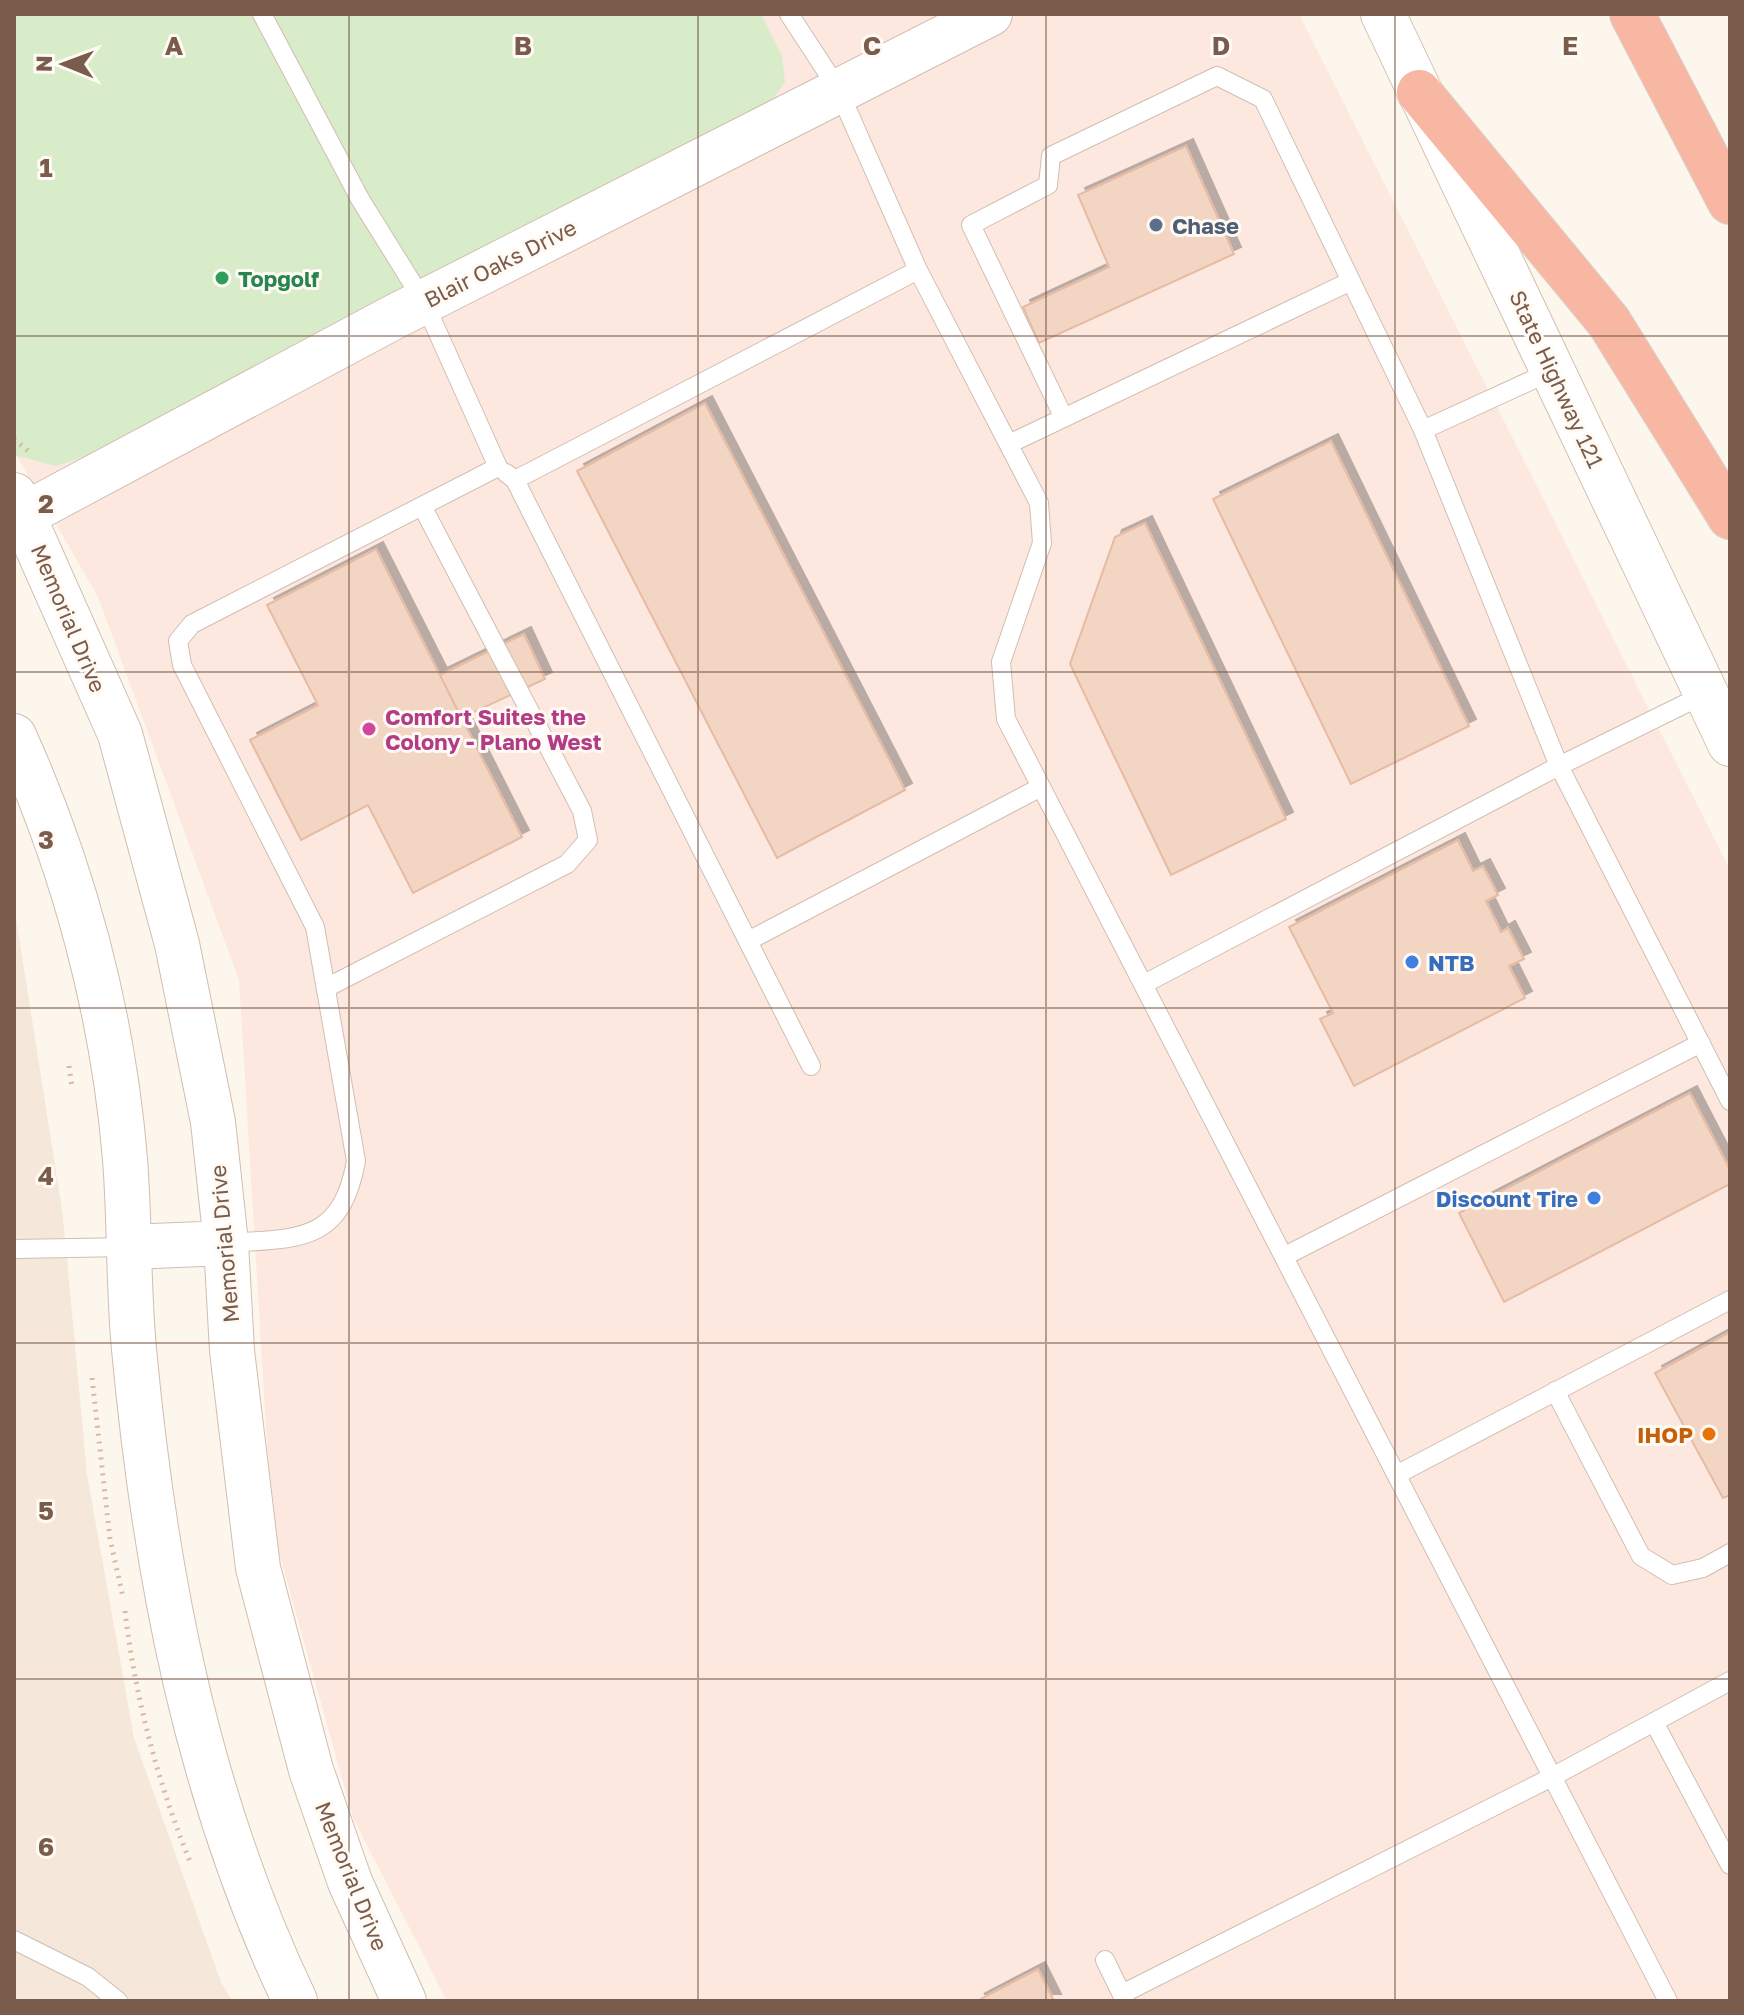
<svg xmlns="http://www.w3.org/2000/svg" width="1744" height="2015" font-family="'Golos Text',sans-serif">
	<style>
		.residential { fill: #f5e8da }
		.commercial { fill: #fde8e0 }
		.green { fill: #d8ecc9 }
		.building { fill: #f3d5c3; stroke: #e6bba3; stroke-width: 2; filter: url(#shadow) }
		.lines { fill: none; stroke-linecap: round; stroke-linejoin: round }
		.service-casing { stroke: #d1beb0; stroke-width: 20 }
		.tertiary-casing { stroke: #d1beb0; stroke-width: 46 }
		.secondary-casing { stroke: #d6c0b0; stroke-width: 46 }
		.motorway-casing { stroke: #dad1cd; stroke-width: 46 }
		.path { stroke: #d9b8a5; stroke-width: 5; stroke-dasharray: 2 6; stroke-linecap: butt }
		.service { stroke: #fff; stroke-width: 18 }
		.tertiary { stroke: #fff; stroke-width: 44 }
		.secondary { stroke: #fff; stroke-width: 44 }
		.motorway { stroke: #f7b7a3; stroke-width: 44 }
		.grid { fill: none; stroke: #7a5c4d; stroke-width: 2; stroke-opacity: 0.55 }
		.service-dot { fill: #5c6f8a; stroke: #fffaf3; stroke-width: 3 }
		.leisure-dot { fill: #2e9e5b; stroke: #fffaf3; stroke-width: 3 }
		.hotel-dot { fill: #d1479c; stroke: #fffaf3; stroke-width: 3 }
		.shop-dot { fill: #3f7fe0; stroke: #fffaf3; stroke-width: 3 }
		.food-dot { fill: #e8710a; stroke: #fffaf3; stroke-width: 3 }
		.labels { text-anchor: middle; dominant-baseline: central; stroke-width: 6; stroke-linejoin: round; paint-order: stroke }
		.service-label { font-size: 22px; font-weight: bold; fill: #4e5e75; stroke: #fffaf3; text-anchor: start }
		.street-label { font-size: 22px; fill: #7a5c4d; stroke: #fffaf3 }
		.leisure-label { font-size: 22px; font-weight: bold; fill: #27864d; stroke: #fffaf3; text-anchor: start }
		.hotel-label { font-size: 22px; font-weight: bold; fill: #b23c85; stroke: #fffaf3; text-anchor: start }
		.shop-label { font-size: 22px; font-weight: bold; fill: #366cbe; stroke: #fffaf3; text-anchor: start }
		.food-label { font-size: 22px; font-weight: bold; fill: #c56008; stroke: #fffaf3; text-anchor: end }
		.grid-label { font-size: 26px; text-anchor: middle; font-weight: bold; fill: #7a5c4d; stroke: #fffaf3; stroke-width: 6; stroke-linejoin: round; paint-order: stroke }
	</style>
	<defs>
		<filter id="shadow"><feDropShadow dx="7" dy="-7" stdDeviation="0" flood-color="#0004"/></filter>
	</defs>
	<rect width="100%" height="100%" fill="#fdf6ec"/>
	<path class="residential" d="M14 905 63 1216 87 1474 134 1738 221 1982 232 2001H14Z"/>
	<path class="commercial" d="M14 14H1299L1730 870V2001H447L353 1818 272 1527 239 980 98 597 14 451Z"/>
	<path class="green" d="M14 14H761L782 56 785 82 772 101 87 456 56 466 14 455Z"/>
	<path class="building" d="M1186 146 1234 254 1039 343 1023 307 1109 267 1078 195Z
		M705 403 905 790 777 858 577 471Z
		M1331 441 1469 726 1351 784 1213 499Z
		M1145 523 1286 819 1171 875 1070 664 1115 537Z
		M376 549 522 837 413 893 368 805 301 840 250 740 318 705 267 605Z
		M524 634 545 679 461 718 440 675Z
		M1458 840 1473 871 1483 866 1498 895 1486 901 1501 932 1508 928 1524 959 1509 966 1525 998 1354 1086 1320 1019 1333 1013 1289 927Z
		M1690 1093 1730 1170V1184L1504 1302 1459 1213Z
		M1730 1332V1495L1723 1498 1655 1373Z
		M1038 1969 1054 2001H977Z"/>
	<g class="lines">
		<g class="service-casing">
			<path id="service" d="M789 14 838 89 918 270 1039 503 1042 543 1001 662 1006 719 1668 2001
				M1064 418 971 225 1048 185 1051 156 1217 76 1263 99 1423 430 1559 766 1730 1101
				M1423 430 1554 370
				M1011 443 1349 282
				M506 473 515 480 918 270
				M515 480 811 1066
				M748 941 1041 787
				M1144 984 1559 766 1705 694
				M326 988 567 864 588 840 582 811 422 506
				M226 1243C298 1238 341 1244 356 1161L315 927 182 665 178 641 192 624 498 467 424 302 360 199 262 14
				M14 1249 129 1247
				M1285 1256 1701 1043
				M1555 1391 1641 1556 1672 1575 1703 1568 1730 1553
				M1398 1474 1730 1300
				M1654 1722 1730 1865
				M14 1940 88 1977 118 2001
				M1105 1960 1125 2001
				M1122 1994 1554 1776 1730 1681"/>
		</g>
		<g class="tertiary-casing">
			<path id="tertiary" d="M14 495 120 734 177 944 213 1122 226 1243 232 1351 258 1568 311 1770 350 1882 404 2001
				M14 520 392 318 990 14
				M14 736C74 868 113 1014 125 1159 130 1222 128 1286 134 1349 155 1575 197 1795 295 2001
				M129 1247 226 1243"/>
		</g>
		<g class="secondary-casing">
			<path id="secondary" d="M1383 14 1730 744"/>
		</g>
		<g class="motorway-casing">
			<path id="motorway" d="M1632 14 1730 202
				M1419 92 1609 322 1730 517"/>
		</g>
		<path class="path" d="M14 439 28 451
			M69 1066 72 1087
			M92 1378 110 1539 123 1597
			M125 1611C135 1697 158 1784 191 1864"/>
		<use href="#service" class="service"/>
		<use href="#tertiary" class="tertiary"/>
		<use href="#secondary" class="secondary"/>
		<use href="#motorway" class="motorway"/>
	</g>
	<path class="grid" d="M349 14V2001M698 14V2001M1046 14V2001M1395 14V2001M14 336H1730M14 672H1730M14 1008H1730M14 1343H1730M14 1679H1730"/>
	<circle class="service-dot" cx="1156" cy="225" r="8"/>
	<circle class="leisure-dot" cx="222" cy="278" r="8"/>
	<circle class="hotel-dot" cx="369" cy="729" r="8"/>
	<g class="shop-dot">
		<circle cx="1412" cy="962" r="8"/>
		<circle cx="1594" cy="1198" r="8"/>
	</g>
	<circle class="food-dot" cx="1709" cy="1434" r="8"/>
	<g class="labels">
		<g class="service-label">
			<text x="1172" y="225">Chase</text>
		</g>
		<g class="street-label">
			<text transform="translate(500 263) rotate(-27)">Blair Oaks Drive</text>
			<text transform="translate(1557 379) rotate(65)">State Highway 121</text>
			<text transform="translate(69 618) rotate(67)">Memorial Drive</text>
			<text transform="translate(224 1244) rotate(-95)">Memorial Drive</text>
			<text transform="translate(352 1876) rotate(68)">Memorial Drive</text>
		</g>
		<g class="leisure-label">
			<text x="238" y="278">Topgolf</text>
		</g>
		<g class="hotel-label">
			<text x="385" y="716">Comfort Suites the<tspan x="385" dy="25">Colony - Plano West</tspan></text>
		</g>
		<g class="shop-label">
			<text x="1428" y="962">NTB</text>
			<text x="1578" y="1198" text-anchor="end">Discount Tire</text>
		</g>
		<g class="food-label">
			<text x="1693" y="1434">IHOP</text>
		</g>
	</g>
	<g class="grid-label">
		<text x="174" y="55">A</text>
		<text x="523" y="55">B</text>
		<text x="872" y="55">C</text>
		<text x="1221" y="55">D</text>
		<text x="1570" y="55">E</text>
		<text x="46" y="177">1</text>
		<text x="46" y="513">2</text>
		<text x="46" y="849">3</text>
		<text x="46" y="1185">4</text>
		<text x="46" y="1520">5</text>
		<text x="46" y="1856">6</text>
	</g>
	<rect width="1744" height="2015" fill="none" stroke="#7a5c4d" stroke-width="32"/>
	<g transform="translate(64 64) rotate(271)" stroke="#fffaf3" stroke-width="6" paint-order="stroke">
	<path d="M0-6L14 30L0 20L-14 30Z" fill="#7a5c4d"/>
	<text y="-12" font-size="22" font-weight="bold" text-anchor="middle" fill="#7a5c4d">N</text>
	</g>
</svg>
